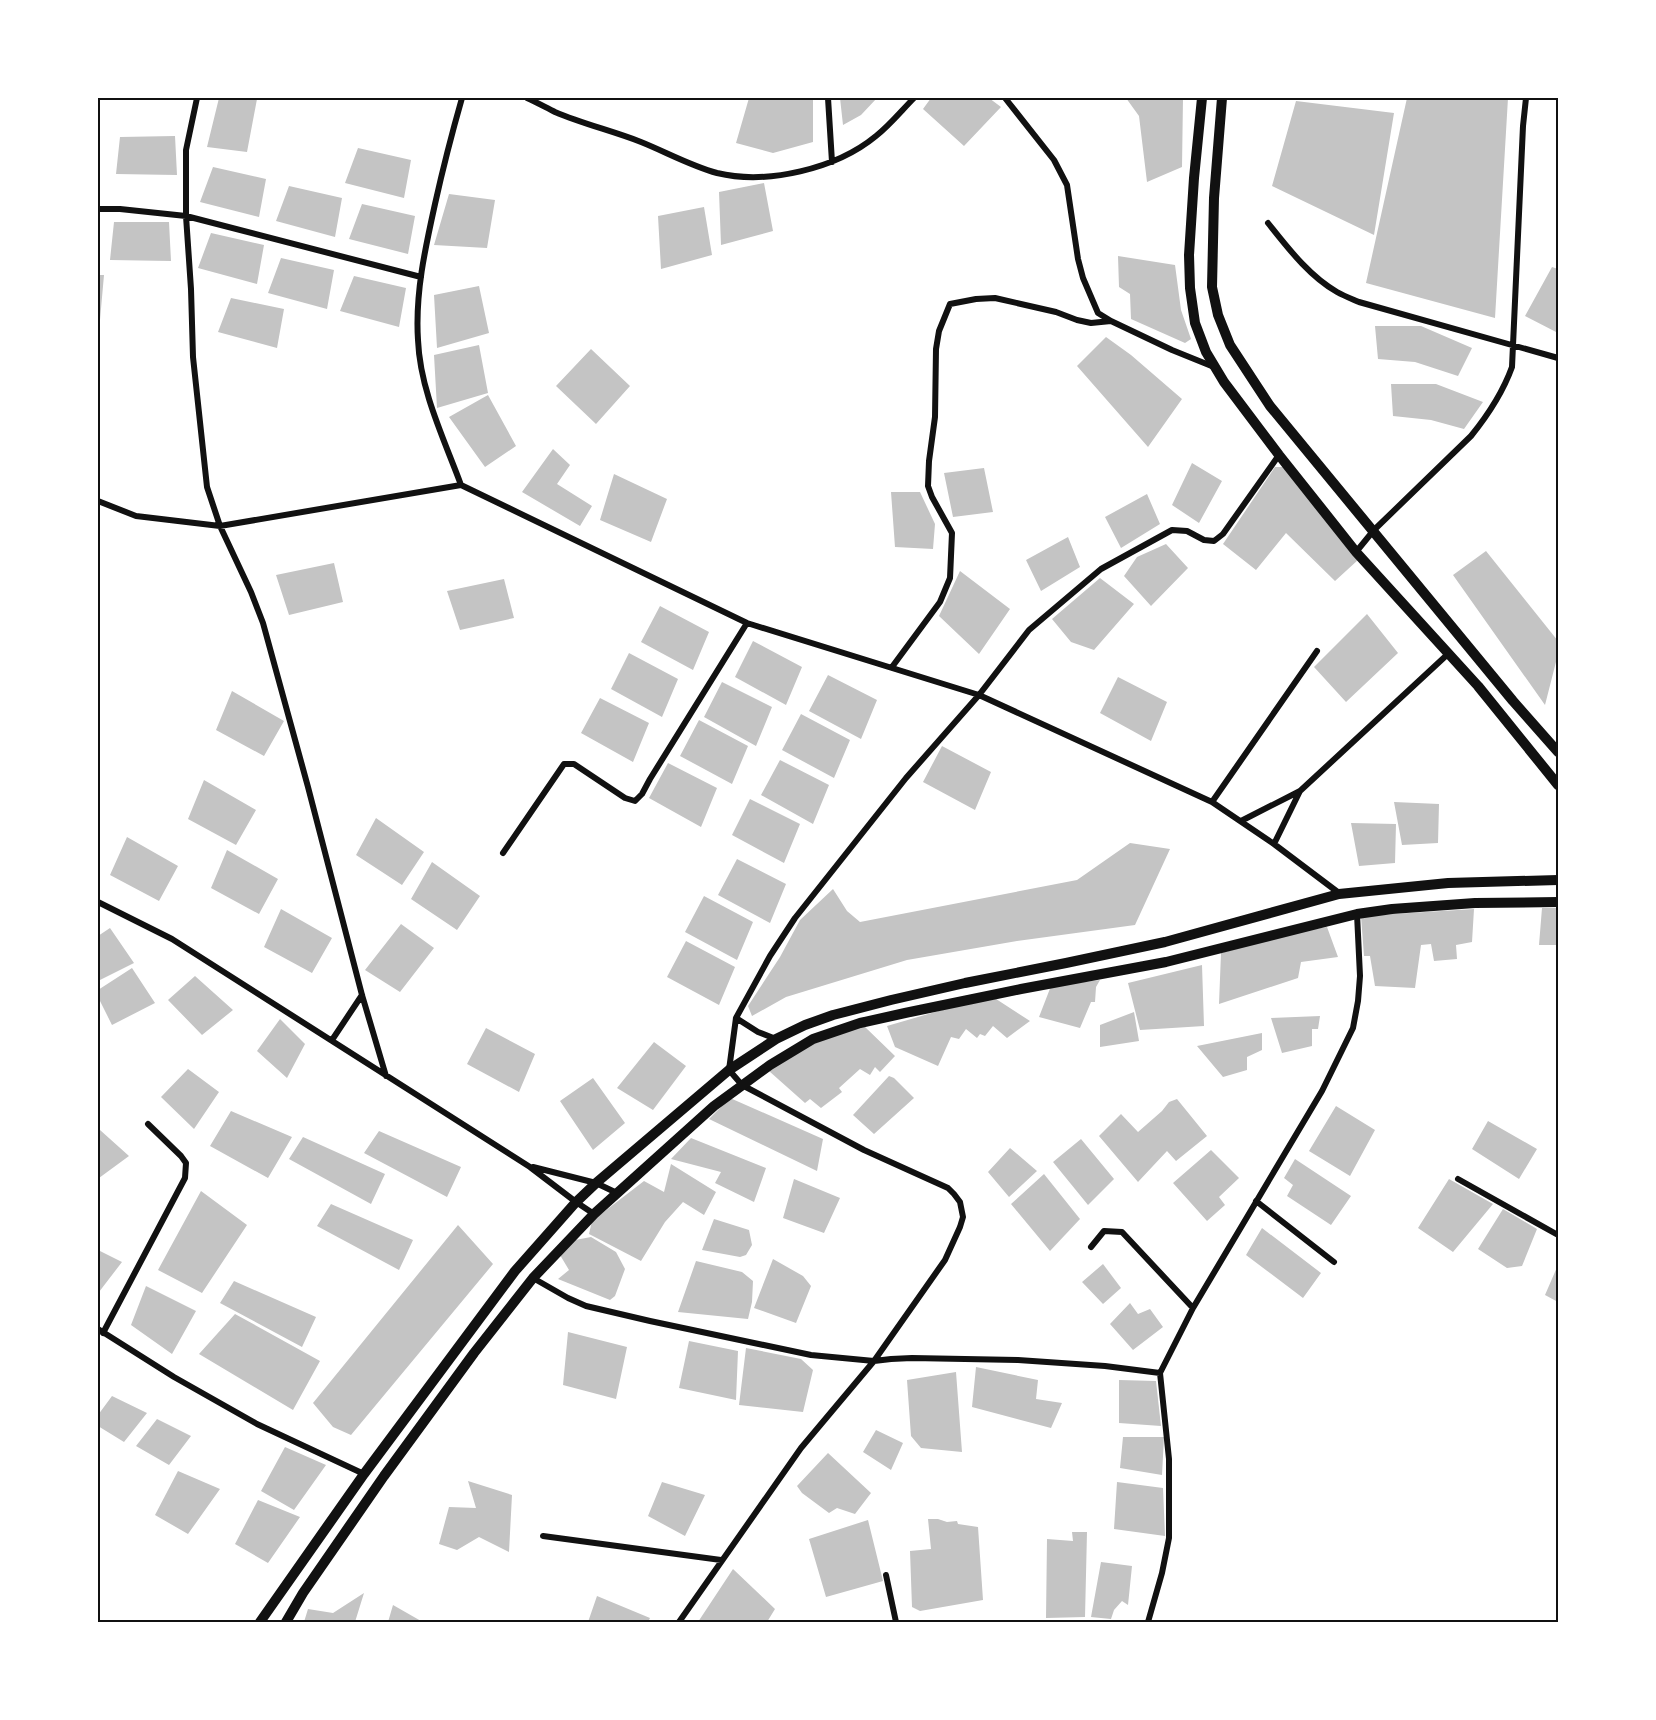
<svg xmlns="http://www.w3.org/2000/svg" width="1656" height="1720" font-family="Mulish,sans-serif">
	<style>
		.building { fill: #c4c4c4 }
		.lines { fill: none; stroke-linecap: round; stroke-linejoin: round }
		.minor { stroke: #111; stroke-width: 6 }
		.tertiary { stroke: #111; stroke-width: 10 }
		.secondary { stroke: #111; stroke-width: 10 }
		.neatline { fill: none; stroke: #111; stroke-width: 2 }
	</style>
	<rect width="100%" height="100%" fill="#fff"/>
	<path class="building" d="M219 98H251L257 99 247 152 207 147Z
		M749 98H813V142L773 153 736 143Z
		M840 98H877L861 115 843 125Z
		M931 98H989L1001 107 964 146 923 109Z
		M1126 98H1183L1182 167 1147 182 1139 116Z
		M1407 98H1508L1495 318 1366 283Z
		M1296 101 1394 113 1374 235 1272 186Z
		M175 136 177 175 116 174 120 137Z
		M358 148 411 160 404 198 345 183Z
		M213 167 266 179 259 217 200 202Z
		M764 183 773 231 721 245 719 192Z
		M289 186 342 198 335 237 276 221Z
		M449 194 495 200 487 248 434 245Z
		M362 204 415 216 408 254 349 239Z
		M704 207 712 255 661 269 658 216Z
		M114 222H169L171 261 110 260Z
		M211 233 264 245 257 284 198 268Z
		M1118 256 1175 265 1181 310 1191 339 1185 343 1131 319 1130 294 1119 287Z
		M281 258 334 270 327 309 268 293Z
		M1552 267 1558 269V333L1525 316Z
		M98 275H104L99 331H98Z
		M354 276 406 288 399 327 340 311Z
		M479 286 489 333 437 348 434 295Z
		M231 298 284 309 277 348 218 332Z
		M1375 326H1421L1472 348 1458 376 1415 362 1378 359Z
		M1106 337 1131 355 1182 399 1148 447 1077 366Z
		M479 345 488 393 437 408 434 355Z
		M591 349 630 386 596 424 556 386Z
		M1391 384H1436L1483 402 1464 429 1431 420 1393 416Z
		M488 395 516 446 485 467 449 417Z
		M553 449 570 465 557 484 592 506 580 526 522 492Z
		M1192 463 1222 481 1199 523 1172 505Z
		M1275 467H1283L1358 560 1335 581 1286 533 1256 570 1223 544Z
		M984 468 993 512 953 517 944 473Z
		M614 474 667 499 651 542 600 520Z
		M891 492H920L935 524 933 549 895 547Z
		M1147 494 1160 524 1121 548 1105 517Z
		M1068 537 1080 567 1041 591 1026 560Z
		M1166 544 1188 568 1151 606 1124 576 1137 557Z
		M1486 551 1558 641V654L1545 705 1453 575Z
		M334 563 343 602 289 615 276 575Z
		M960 571 1010 609 979 654 939 616Z
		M1100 578 1134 604 1094 650 1071 642 1052 619Z
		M504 579 514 618 460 630 447 591Z
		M660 606 709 632 693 670 641 642Z
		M1367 614 1398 653 1346 702 1314 667Z
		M753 641 802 667 786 705 735 677Z
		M629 653 678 679 662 717 611 689Z
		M828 675 877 700 861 739 809 711Z
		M1118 677 1167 702 1151 741 1100 713Z
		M722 682 772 707 756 746 704 717Z
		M232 691 284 721 264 756 216 730Z
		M600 698 649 723 633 762 581 733Z
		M801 714 850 740 834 778 782 750Z
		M699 720 748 746 732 784 680 756Z
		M942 746 991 772 975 810 923 782Z
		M780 760 829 785 813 824 761 795Z
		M668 763 717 788 701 827 649 798Z
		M204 780 256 810 236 845 188 819Z
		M750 799 800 824 784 863 732 835Z
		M1394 802 1439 804 1438 843 1402 845Z
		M376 818 424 852 402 885 356 855Z
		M1351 823 1396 824 1395 863 1359 866Z
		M127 837 178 866 159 901 110 875Z
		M1130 843 1170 849 1135 925 1017 941 907 960 786 997 752 1016 748 1006 780 957 800 920 833 889 847 911 860 922 1077 880Z
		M227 850 278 879 259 914 211 888Z
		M737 859 786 884 770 923 718 895Z
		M432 862 480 896 457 930 411 899Z
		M704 896 753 922 737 960 685 932Z
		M1542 908H1558V945H1539Z
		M281 909 332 938 312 973 264 947Z
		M1474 909 1472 942 1456 945 1457 959 1434 961 1431 944 1421 945 1415 988 1375 986 1370 956H1364L1361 916Z
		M401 924 434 948 400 992 365 970Z
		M1327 927 1338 957 1301 962 1298 978 1219 1004 1221 953 1296 932Z
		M110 928 134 963 98 981V936Z
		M686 941 735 967 719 1005 667 977Z
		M1202 965 1204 1026 1140 1030 1128 983Z
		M132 968 155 1003 112 1025 98 997V990Z
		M195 976 233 1010 202 1035 168 1000Z
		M1100 980 1096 987 1095 1002H1091L1080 1028 1039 1017 1051 986Z
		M993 997 1030 1021 1007 1038 993 1026 985 1036 980 1034 977 1038 966 1029 959 1039 951 1037 938 1066 895 1047 887 1026 942 1010Z
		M1134 1012 1139 1041 1100 1047V1025Z
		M1320 1016 1318 1029H1312V1046L1282 1053 1271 1018Z
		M280 1019 305 1044 287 1078 257 1051Z
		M864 1026 895 1056 880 1072 875 1067 870 1075 860 1069 839 1088 842 1092 821 1108 810 1099 805 1103 769 1071 800 1049 851 1029Z
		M486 1028 535 1054 519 1092 467 1064Z
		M1262 1033V1050L1247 1057V1070L1223 1077 1197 1046Z
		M654 1042 686 1066 653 1110 617 1088Z
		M188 1069 219 1092 194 1129 161 1097Z
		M889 1076 894 1078 914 1098 874 1134 853 1115Z
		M593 1078 625 1123 593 1150 560 1101Z
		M730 1098 823 1139 817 1171 709 1119Z
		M1177 1099 1207 1136 1176 1161 1167 1151 1138 1182 1099 1136 1121 1114 1138 1132 1162 1111 1169 1102Z
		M1336 1106 1375 1130 1350 1176 1309 1151Z
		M231 1111 292 1137 268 1178 210 1146Z
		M1488 1121 1537 1149 1519 1179 1472 1149Z
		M100 1130 129 1156 99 1178 98 1176V1132Z
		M379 1131 461 1167 447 1197 364 1153Z
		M303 1137 385 1174 371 1204 289 1159Z
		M691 1138 766 1168 754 1202 715 1183 721 1172 671 1159Z
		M1081 1139 1114 1179 1088 1205 1053 1162Z
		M1010 1148 1037 1171 1009 1197 988 1172Z
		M1211 1150 1239 1178 1219 1197 1225 1205 1207 1221 1173 1183Z
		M1295 1159 1351 1196 1331 1225 1287 1196 1293 1185 1284 1178Z
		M671 1164 716 1192 704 1215 683 1202 665 1222 641 1261 589 1234 592 1221 644 1181 664 1192Z
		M1044 1174 1080 1219 1050 1251 1011 1204Z
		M794 1179 840 1198 824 1233 783 1218Z
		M1449 1179 1493 1204 1453 1252 1418 1228Z
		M201 1191 247 1225 202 1293 158 1270Z
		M331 1204 413 1240 399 1270 317 1226Z
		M1503 1209 1537 1229 1522 1266 1507 1268 1478 1249Z
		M714 1219 749 1230 752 1245 746 1255 740 1257 702 1250Z
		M458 1225 493 1264 351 1435 333 1427 313 1403Z
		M1262 1228 1321 1273 1303 1298 1246 1255Z
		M591 1237 616 1252 625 1269 615 1296 610 1300 558 1279 569 1270 560 1255 575 1240Z
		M98 1250 122 1262 99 1292 98 1290Z
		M773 1259 803 1276 811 1286 796 1323 754 1308Z
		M696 1261 742 1272 753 1281 752 1302 748 1319 678 1312Z
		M1103 1264 1121 1288 1103 1304 1082 1282Z
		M1558 1265V1302L1545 1295Z
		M234 1281 316 1317 302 1347 220 1303Z
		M146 1286 196 1311 172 1354 131 1325Z
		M1130 1303 1138 1314 1150 1309 1163 1327 1133 1350 1110 1324Z
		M235 1314 320 1361 293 1410 199 1354Z
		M568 1332 627 1347 616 1399 563 1385Z
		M689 1341 738 1351 736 1400 679 1388Z
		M746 1348 801 1359 813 1370 803 1412 739 1405Z
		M976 1367 1038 1380 1036 1399 1062 1403 1051 1428 972 1407Z
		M956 1372 962 1452 921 1448 911 1436 907 1380Z
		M1119 1380 1156 1381 1161 1426 1119 1423Z
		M112 1396 147 1413 124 1442 98 1426V1415Z
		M157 1419 191 1436 169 1465 136 1446Z
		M876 1430 903 1443 891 1470 863 1452Z
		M1123 1437H1164L1162 1475 1120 1468Z
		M285 1447 326 1465 294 1510 261 1491Z
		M828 1453 871 1493 855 1514 837 1508 829 1513 802 1493 797 1486Z
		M178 1471 220 1489 188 1534 155 1515Z
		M468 1481 512 1495 509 1552 479 1537 457 1550 439 1544 449 1507 476 1508Z
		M662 1482 705 1495 685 1536 648 1516Z
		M1117 1482 1163 1488 1165 1536 1114 1529Z
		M258 1500 300 1517 268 1563 235 1544Z
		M928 1519H938L947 1522 957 1521 958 1524 978 1527 983 1600 920 1611 912 1607 910 1551 931 1549Z
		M868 1520 883 1581 826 1597 809 1539Z
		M1072 1532H1087L1085 1617 1046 1618 1047 1539 1073 1541Z
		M1101 1562 1132 1566 1128 1605 1122 1601 1114 1610 1111 1619 1091 1617Z
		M733 1569 775 1609 767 1622H698Z
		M364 1593 355 1622H304L308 1609 333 1613Z
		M597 1596 650 1618 648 1622H588Z
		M393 1605 421 1621 420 1622H388Z"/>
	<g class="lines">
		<path class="minor" d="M197 98 186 150V216L191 289 193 357 207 487 220 526 251 592 263 623 308 787 362 995 386 1076
			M462 98C452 133 443 168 435 204 425 249 415 294 418 340 420 390 444 439 461 485L747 623 979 695 1212 802 1274 844 1339 893
			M527 98C536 102 545 107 555 112 583 124 613 131 641 142 666 152 691 166 717 173 767 185 836 169 876 136 890 125 902 110 914 98
			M828 98 832 162
			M1005 98 1054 160 1067 185 1078 259 1083 278 1098 313 1111 321 1172 350 1214 367
			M98 209H120L186 216 421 277
			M1268 223C1288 248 1309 276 1337 292 1344 296 1352 299 1359 302L1558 358
			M98 501 136 516 220 526 461 485
			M1356 552 1374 530 1471 436C1488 415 1503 392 1512 367L1523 126 1526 98
			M892 667 940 602 950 578 952 533 932 497 928 486 929 461 935 417 936 349 939 331 950 304 976 299 995 298 1056 312 1077 320 1091 323 1111 321
			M1212 802 1317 651
			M1241 821 1300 791 1449 653
			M1274 844 1300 791
			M503 853 564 764H574L625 798 635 801 642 794 650 779 747 623
			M98 902 172 939 530 1167 576 1202 594 1214
			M736 1018 758 1032 776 1039
			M332 1040 362 995
			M533 1167 596 1183 617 1193
			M1458 1179 1558 1235
			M1256 1201 1334 1262
			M1091 1247 1104 1231 1122 1232 1193 1308
			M533 1278 568 1298 586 1306 650 1321 811 1355 874 1361 891 1359 912 1358 1018 1360 1105 1366 1160 1373
			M98 1329 174 1377 257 1424 364 1474
			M103 1333 185 1178 186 1163 181 1156 148 1124
			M543 1536 721 1560
			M886 1575 896 1622
			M679 1622 801 1448 874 1361 945 1260 960 1227 963 1217 960 1202 954 1194 948 1188 864 1150 742 1085 729 1070 736 1018 770 956 795 918 906 778 979 695 1029 630 1101 569 1172 530 1187 531 1204 540 1214 541 1223 534 1279 455
			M1148 1622 1162 1573 1169 1538V1459L1160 1373 1193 1308 1322 1091 1353 1028 1358 1001 1360 976 1357 914"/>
		<path class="tertiary" d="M1202 98 1194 178 1189 255 1190 288 1195 323 1206 352 1224 382 1279 455 1356 552 1478 686 1558 785
			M1222 98 1214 198 1212 287 1218 315 1230 345 1270 406 1513 701 1558 752"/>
		<path class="secondary" d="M260 1622 364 1474 515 1271 576 1202 596 1183 729 1070 776 1039 805 1025 833 1015 891 1000 965 983 1066 963 1165 942 1339 894 1448 883 1558 880
			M286 1622 303 1593 384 1476 474 1353 533 1278 594 1214 714 1106 770 1065 813 1039 860 1023 905 1013 1021 989 1166 962 1357 914 1392 909 1475 903 1558 902"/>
	</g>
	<rect width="1656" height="1720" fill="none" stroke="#ffffff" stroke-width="198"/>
	<rect x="99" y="99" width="1458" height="1522" class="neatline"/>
</svg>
